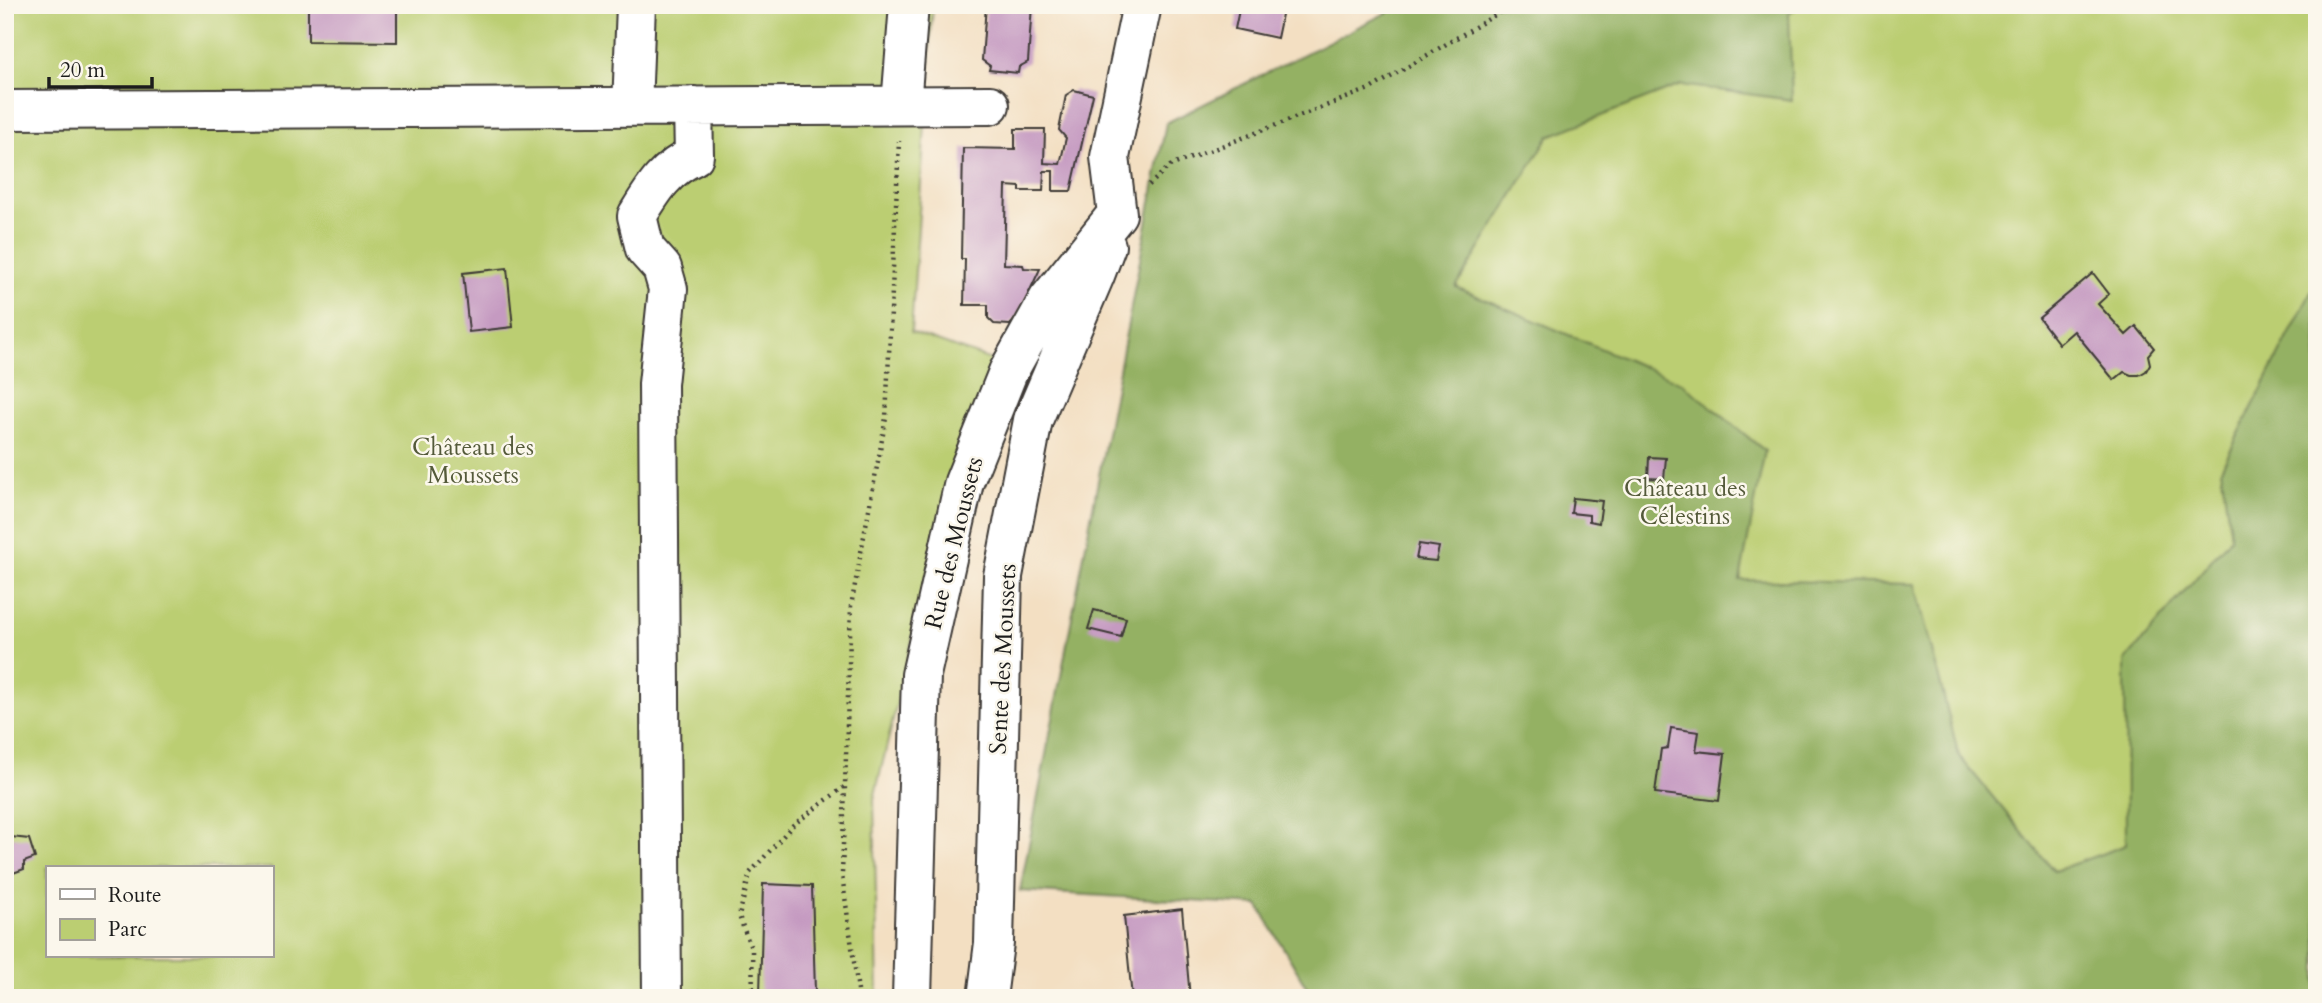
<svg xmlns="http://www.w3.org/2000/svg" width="2322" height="1003" font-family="Cardo,serif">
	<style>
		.green { fill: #bbce72; stroke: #6c7547; stroke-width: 2; fill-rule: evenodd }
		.forest { fill: #94b164; stroke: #586640; stroke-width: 2 }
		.building { fill: #c59ac1 }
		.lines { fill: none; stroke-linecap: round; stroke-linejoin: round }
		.minor-casing { stroke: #3c3935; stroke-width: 42 }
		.path { stroke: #3c3935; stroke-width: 4.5; stroke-dasharray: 2 5; stroke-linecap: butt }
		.minor { stroke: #fff; stroke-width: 38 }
		.labels { text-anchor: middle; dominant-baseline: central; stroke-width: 5; stroke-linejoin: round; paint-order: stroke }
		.park-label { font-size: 24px; fill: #545a3a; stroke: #fbf7ec }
		.street-label { font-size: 24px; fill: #1c1c1c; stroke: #fbf7ec }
	</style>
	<rect width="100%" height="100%" fill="#fbf7ec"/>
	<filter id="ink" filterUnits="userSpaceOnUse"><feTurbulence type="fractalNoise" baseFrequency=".0143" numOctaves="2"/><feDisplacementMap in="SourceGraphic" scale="14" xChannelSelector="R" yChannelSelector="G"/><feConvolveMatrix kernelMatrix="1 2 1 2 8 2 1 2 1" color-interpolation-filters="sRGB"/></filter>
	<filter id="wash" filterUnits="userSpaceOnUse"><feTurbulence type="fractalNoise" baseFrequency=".00686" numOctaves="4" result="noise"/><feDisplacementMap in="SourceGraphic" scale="28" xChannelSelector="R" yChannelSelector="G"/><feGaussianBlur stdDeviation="1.57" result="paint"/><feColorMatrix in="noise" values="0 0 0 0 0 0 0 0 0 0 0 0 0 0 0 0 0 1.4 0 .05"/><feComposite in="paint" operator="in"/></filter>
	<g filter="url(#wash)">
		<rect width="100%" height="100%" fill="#f3dfc2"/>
		<path class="green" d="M5 5H933L911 332 1000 363 939 528 874 799 878 998H5ZM47 868H271V956H47Z
			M1542 5H2317V998H1340L1197 187Z"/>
		<path class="forest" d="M1402 5H1801L1789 13 1792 100 1681 85 1549 136 1456 287 1682 383 1765 451 1740 580 1915 584 1959 756 2054 871 2126 845 2125 661 2231 537 2221 469 2314 286 2317 285V998H1313L1258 905 1020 891 1166 123Z"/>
		<g id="blocks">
			<path class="building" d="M308 5H397V42L308 41Z
				M986 5H1032L1028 62 1019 67 1018 73 989 70 990 66 982 60Z
				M1240 5H1284L1277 38 1235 29Z
				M1074 90 1093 95 1071 191H1053V171H1044L1043 191H1020V187L1006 186 1004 264 1023 265 1024 268 1040 269 1018 316 1010 325 994 324 988 318V305H964L965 259H961L963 148 1015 149V129H1045L1044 163 1060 164 1066 138 1059 130 1066 95Z
				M507 268 513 327 469 332 463 273Z
				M2093 273 2109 294 2098 304 2126 335 2136 326 2154 348 2148 355 2150 364 2146 371 2139 375H2131L2124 372 2114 380 2074 331 2059 344 2039 318Z
				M1649 457 1666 458 1664 479 1648 478Z
				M1573 498 1602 501 1599 523 1589 521V515L1571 513Z
				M1419 544 1439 547 1436 561 1416 559Z
				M1094 610 1126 618 1121 637 1088 629Z
				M1671 728 1699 732 1696 751 1725 754 1719 801 1655 793 1661 749 1668 748Z
				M11 837 29 839 35 858 24 862V869L5 876V840Z
				M763 884 812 886 815 992H827V998H773V996L760 995Z
				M1182 909 1190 998H1132L1124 916Z"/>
		</g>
	</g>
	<g filter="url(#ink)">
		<use href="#blocks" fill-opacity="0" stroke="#3c3935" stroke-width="2"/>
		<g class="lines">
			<g class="minor-casing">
				<path id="minor" d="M901 105 909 5
					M632 107 636 5
					M5 110 990 105
					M662 998 658 384 668 289 662 268 645 249 637 216C653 190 665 169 694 156L693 106
					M912 998 921 675 964 482 1008 372 1048 300 1117 214 1110 157 1142 5
					M987 998 994 943 1003 576 1033 420 1095 275 1106 246"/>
			</g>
			<path class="path" d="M1149 185 1170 166 1372 88 1512 5
				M698 991 760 995
				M815 992 847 998
				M753 995 752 951 739 916 750 873 793 825 844 787
				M859 998 842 875 851 606 886 418 899 141"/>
			<use href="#minor" class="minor"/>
		</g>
	</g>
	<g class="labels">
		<g class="park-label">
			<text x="473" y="447">Château des<tspan x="473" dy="28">Moussets</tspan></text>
			<text x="1685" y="488">Château des<tspan x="1685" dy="28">Célestins</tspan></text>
		</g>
		<g class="street-label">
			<text transform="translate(954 543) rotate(-76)">Rue des Moussets</text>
			<text transform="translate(1003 659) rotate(-87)">Sente des Moussets</text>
		</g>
	</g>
	<rect width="2322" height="1003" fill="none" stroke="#fbf7ec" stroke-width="28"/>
	<rect x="46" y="866" width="228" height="91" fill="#fbf7ec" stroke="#a29f99" stroke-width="2"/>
	<rect x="60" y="889" width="35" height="10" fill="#ffffff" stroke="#a29f99" stroke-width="2"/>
	<text x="108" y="902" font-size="21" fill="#1c1c1c">Route</text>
	<rect x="60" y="919" width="35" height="21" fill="#bbce72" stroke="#a29f99" stroke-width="2"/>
	<text x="108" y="936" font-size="21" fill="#1c1c1c">Parc</text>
	<path d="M49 77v10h103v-10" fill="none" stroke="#1c1c1c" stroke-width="3.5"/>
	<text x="60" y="77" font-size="21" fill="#1c1c1c" stroke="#fbf7ec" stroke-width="5" paint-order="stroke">20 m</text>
</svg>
